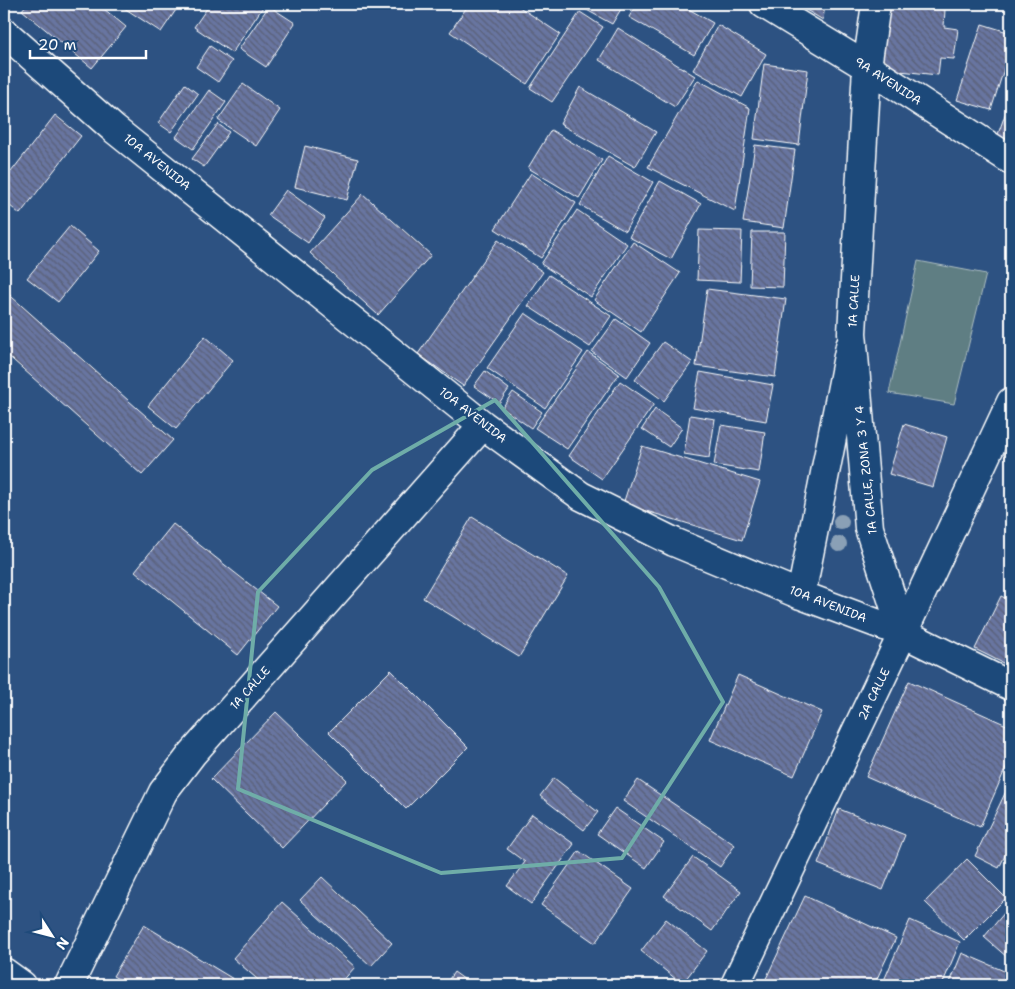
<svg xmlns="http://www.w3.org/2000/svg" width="1015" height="989" font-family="'Shantell Sans',sans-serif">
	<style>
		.grass { fill: #5e7e83; stroke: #aebec1 }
		.building { fill: url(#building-back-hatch); stroke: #fff }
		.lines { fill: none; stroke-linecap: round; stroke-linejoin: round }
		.minor-casing { stroke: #fff; stroke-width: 31 }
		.secondary-casing { stroke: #fff; stroke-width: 31 }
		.minor { stroke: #1f4a7a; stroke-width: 28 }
		.secondary { stroke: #1f4a7a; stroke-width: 28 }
		.tree { fill: #8aa0b6 }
		.marked { fill: none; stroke: #6fada8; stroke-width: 4; stroke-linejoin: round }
		.labels { text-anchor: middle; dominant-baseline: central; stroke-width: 4.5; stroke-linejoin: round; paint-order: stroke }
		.street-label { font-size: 12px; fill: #fff; stroke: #1f4a7a }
	</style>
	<defs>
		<pattern id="building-back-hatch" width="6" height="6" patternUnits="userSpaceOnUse" patternTransform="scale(1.25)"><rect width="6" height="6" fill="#6774a0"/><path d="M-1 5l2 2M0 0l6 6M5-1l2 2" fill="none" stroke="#5a6076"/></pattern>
	</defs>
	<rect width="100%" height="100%" fill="#2d5282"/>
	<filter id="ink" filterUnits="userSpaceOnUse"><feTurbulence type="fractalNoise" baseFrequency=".02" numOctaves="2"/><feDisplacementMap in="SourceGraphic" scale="10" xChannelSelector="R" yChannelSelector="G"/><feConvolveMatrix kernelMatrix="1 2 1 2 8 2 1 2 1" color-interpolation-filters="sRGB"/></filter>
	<g filter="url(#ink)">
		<path class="grass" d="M918 261 986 274 954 404 889 393Z"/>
		<path class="building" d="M27 4H98L126 27 92 68 22 10Z
			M118 4H180L161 32Z
			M210 4H265L232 53 194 27Z
			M469 4H515L560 34 527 84 450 32Z
			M586 4H624L612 24 583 8Z
			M637 4H680L713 23 694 55 629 17Z
			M796 4H825L823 20Z
			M888 4 945 9 944 27 958 29 954 59 940 58 938 75 881 69Z
			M269 6 295 23 266 67 239 49Z
			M580 12 603 27 552 102 530 88Z
			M982 24 1011 33V47L991 110 957 100Z
			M718 25 766 54 742 97 693 70Z
			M618 28 695 76 675 107 599 60Z
			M210 46 232 61 218 82 196 67Z
			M764 64 808 70 799 145 754 139Z
			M698 80 750 108 735 211 648 167Z
			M185 84 198 94 171 132 158 123Z
			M243 84 280 110 256 146 218 120Z
			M580 87 656 132 635 167 560 124Z
			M209 90 226 102 193 149 176 137Z
			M1011 98V142L997 137Z
			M55 115 81 136 20 214 4 201V181Z
			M218 124 229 132 204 167 192 159Z
			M551 130 602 160 579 198 528 168Z
			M755 145 795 150 784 228 743 222Z
			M305 146 358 159 347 200 295 187Z
			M608 156 653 182 625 231 580 205Z
			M531 173 576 203 541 258 495 229Z
			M660 181 701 204 671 259 629 237Z
			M286 190 325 218 308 243 268 215Z
			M363 194 431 255 378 315 310 253Z
			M577 210 627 244 591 297 541 264Z
			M70 226 99 251 58 302 27 278Z
			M699 230 742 231 740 282 697 280Z
			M752 232H785L783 287 750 286Z
			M498 240 543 272 463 386 418 354Z
			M633 242 680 273 641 332 594 300Z
			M549 275 611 316 590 347 528 306Z
			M707 289 786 299 775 377 696 366Z
			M4 290 173 440 142 475 4 352Z
			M525 313 583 352 545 408 487 368Z
			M616 319 650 343 627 377 592 352Z
			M205 336 233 360 176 429 148 406Z
			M663 342 692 362 664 401 635 380Z
			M588 352 619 374 567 449 535 428Z
			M485 371 509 389 499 403 474 386Z
			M700 372 773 385 766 421 693 408Z
			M620 381 654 404 602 479 569 456Z
			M513 392 542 412 531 428 502 408Z
			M655 409 682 428 669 447 642 429Z
			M690 415 715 419 709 458 684 454Z
			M904 424 947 437 933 487 889 474Z
			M721 425 765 432 759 472 714 465Z
			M642 446 760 482 742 540 623 504Z
			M472 517 568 576 519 657 423 598Z
			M173 524 277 606 238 655 135 571Z
			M1001 596 1011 601V657L1007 665 975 649Z
			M391 670 468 747 406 809 329 732Z
			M738 675 822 712 794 776 710 740Z
			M909 681 1011 727V756L980 827 866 777Z
			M276 712 347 780 282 848 211 779Z
			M554 778 598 812 584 830 540 796Z
			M638 780 735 845 720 867 623 801Z
			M1009 785 1011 786V843L999 868 975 856Z
			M615 808 664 842 646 868 597 834Z
			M839 809 905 835 883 890 818 864Z
			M532 814 574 844 531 904 507 886 525 862 507 849Z
			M579 851 633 889 595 943 541 905Z
			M693 857 741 891 712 931 664 896Z
			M967 859 1006 898 964 940 925 902Z
			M322 877 392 943 371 966 300 900Z
			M805 896 896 938 874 985H763Z
			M282 902 355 967 339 985H264L233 958Z
			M1011 905V954L1008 958 984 937Z
			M666 919 707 951 682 984 641 951Z
			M910 920 960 942 942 985H882Z
			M144 925 243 985H129L113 976Z
			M962 953 1011 974 1010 985H949Z
			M454 972 472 985H445Z
			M628 978 639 985H623Z"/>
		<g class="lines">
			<g class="minor-casing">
				<path id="minor" d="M764 4 867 67 1011 160
					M4 32 114 129 483 425 581 496 674 542 801 595 903 633
					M801 595 850 346
					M4 972 22 985
					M69 985 163 792 192 754 483 425"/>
			</g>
			<g class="secondary-casing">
				<path id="secondary" d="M876 4 867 67 852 333 869 528 903 633
					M903 633 1011 686
					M735 985 903 633 1011 402"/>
			</g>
			<use href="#minor" class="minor"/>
			<use href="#secondary" class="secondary"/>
		</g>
		<g class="tree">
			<circle cx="841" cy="522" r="8"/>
			<circle cx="839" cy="544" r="8"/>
		</g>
	</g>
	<path class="marked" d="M495 400 659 587 723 702 622 858 441 873 238 789 258 592 372 470Z"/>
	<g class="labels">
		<g class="street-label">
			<text transform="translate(888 81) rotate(33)">9A AVENIDA</text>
			<text transform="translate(157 162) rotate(39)">10A AVENIDA</text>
			<text transform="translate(854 301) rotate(-87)">1A CALLE</text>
			<text transform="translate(473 415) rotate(38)">10A AVENIDA</text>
			<text transform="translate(866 470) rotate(-96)">1A CALLE, ZONA 3 Y 4</text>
			<text transform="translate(828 604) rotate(21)">10A AVENIDA</text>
			<text transform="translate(250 688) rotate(-48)">1A CALLE</text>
			<text transform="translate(874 694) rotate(-64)">2A CALLE</text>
		</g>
	</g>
	<rect width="1015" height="989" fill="none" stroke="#1f4a7a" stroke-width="20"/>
	<rect x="10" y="10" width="995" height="969" fill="none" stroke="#fff" stroke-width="2" filter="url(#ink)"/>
	<g transform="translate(52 936) rotate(126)" stroke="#1f4a7a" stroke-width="4" paint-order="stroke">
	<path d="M0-4L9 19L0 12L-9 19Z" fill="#ffffff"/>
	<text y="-8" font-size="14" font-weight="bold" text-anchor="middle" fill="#ffffff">N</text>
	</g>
	<path d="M30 50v8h116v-8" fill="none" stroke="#ffffff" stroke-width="2.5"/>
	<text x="38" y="50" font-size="15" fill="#ffffff" stroke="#1f4a7a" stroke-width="4" paint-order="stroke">20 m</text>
</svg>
